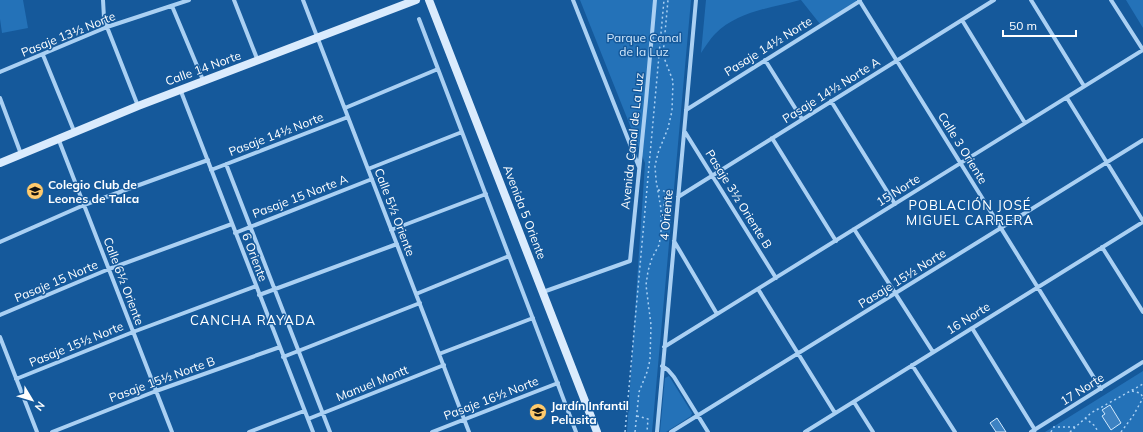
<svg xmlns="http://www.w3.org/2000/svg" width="1143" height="432" font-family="Mulish,sans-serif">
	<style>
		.green { fill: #2472b8 }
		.building { fill: #3d82c2; stroke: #d2e9fd }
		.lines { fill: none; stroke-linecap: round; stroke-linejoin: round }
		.path { stroke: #aad0f3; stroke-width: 1.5; stroke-dasharray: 2 3; stroke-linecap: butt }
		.street { stroke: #aad0f3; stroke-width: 4 }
		.secondary { stroke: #daebfd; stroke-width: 8 }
		.labels { text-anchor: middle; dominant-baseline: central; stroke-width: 3; stroke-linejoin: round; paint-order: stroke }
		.street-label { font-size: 12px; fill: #fff; stroke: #15599b }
		.park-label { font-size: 12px; fill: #d2e9fd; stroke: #15599b }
		.poi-label { font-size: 12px; font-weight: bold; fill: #fff; stroke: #15599b; text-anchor: start }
		.neighbourhood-label { font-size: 13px; letter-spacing: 1px; fill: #fff; stroke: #15599b }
	</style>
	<rect width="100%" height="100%" fill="#15599b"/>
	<path class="green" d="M0 0H23L28 28 2 33 0 19Z
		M580 0H691L652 432H627L645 163Z
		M706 0H800C771 8 738 11 715 34 710 39 705 47 701 53Z
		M801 0H859L820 24Z
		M1126 0H1143V28Z
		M1143 371V432H1045Z
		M669 376 692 413 691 416 666 432H660L665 378Z"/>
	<path class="building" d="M1110 405 1121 423 1111 430 1102 416 1105 414 1102 410Z
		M997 418 1006 432H996L990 423Z"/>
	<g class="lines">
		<path class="path" d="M658 190 664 191 666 193 664 206 665 224H667L668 219
			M1132 391 1140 393 1143 397
			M637 416 648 419 647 432
			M1085 418 1095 426 1098 432
			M1053 427H1076
			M625 432 664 0
			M635 432 639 392 647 372 650 360 651 325 646 285 648 271 652 258 659 245 661 234V209L656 180 655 166 658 153 668 128 672 111 673 81 663 55 668 0
			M1051 432 1053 428
			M1070 432 1091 413 1143 384
			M1121 432 1133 416 1143 398"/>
		<path class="street" d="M103 0 104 18 107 27 138 106
			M234 0 258 61
			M303 0 469 432
			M573 0 639 167
			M859 0 1101 389
			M1031 0 1084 86
			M1111 0 1143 50
			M172 6 203 80
			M419 19 576 432
			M962 20 1025 123
			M43 55 74 131
			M765 60 802 119
			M0 72 107 27 189 0
			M180 89 313 432
			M0 98 21 154
			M1067 98 1143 221
			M831 101 895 204
			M345 108 438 69
			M686 110 860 1
			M685 132 776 278
			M58 138 172 432
			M772 138 836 241
			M226 164 330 432
			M368 169 462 132
			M211 170 348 117
			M678 197 994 0
			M854 229 933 352
			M391 230 486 194
			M235 233 372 179
			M674 241 717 314
			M0 242 84 205 208 160
			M1102 247 1143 312
			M758 289 835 413
			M543 292 630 261 646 101 655 0
			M416 294 509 256
			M259 295 397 244
			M0 315 109 269 232 224
			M972 328 1035 430
			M0 337 37 432
			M664 347 1143 50
			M439 354 533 318
			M283 357 420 303
			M912 365 955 432
			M662 366 668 370 674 377 708 432
			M16 379 133 332 256 286
			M854 402 873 432
			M308 419 444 365
			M52 432 156 391 280 347
			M249 432 304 411
			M432 432 558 383
			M657 432 696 0
			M671 432 1143 140
			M805 432 1143 222
			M1031 432 1143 362"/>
		<path class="secondary" d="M429 0 597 432
			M0 163 138 106 416 0"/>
	</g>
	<defs>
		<g id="school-disc" transform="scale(0.9)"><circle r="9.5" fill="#ffca6c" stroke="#15599b"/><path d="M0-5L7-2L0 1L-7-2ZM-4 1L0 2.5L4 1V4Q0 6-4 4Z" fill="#111"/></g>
	</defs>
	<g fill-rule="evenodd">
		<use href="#school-disc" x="35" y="191"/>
		<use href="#school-disc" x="538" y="412"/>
	</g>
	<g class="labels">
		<g class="street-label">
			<text transform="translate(68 34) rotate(-22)">Pasaje 13½ Norte</text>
			<text transform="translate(768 46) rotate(-32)">Pasaje 14½ Norte</text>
			<text transform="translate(203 68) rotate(-20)">Calle 14 Norte</text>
			<text transform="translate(831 90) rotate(-32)">Pasaje 14½ Norte A</text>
			<text transform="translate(276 134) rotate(-21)">Pasaje 14½ Norte</text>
			<text transform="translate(632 141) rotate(-84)">Avenida Canal de La Luz</text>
			<text transform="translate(963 148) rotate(58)">Calle 3 Oriente</text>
			<text transform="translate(898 190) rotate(-32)">15 Norte</text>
			<text transform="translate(300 196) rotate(-21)">Pasaje 15 Norte A</text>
			<text transform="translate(739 199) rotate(58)">Pasaje 3½ Oriente B</text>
			<text transform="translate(395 212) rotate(69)">Calle 5½ Oriente</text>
			<text transform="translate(525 212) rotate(69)">Avenida 5 Oriente</text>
			<text transform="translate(666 215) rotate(-85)">4 Oriente</text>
			<text transform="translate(255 257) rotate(69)">6 Oriente</text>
			<text transform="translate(902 278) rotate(-32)">Pasaje 15½ Norte</text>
			<text transform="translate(56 281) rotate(-23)">Pasaje 15 Norte</text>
			<text transform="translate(124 281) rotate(69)">Calle 6½ Oriente</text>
			<text transform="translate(968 318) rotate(-32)">16 Norte</text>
			<text transform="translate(76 344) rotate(-22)">Pasaje 15½ Norte</text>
			<text transform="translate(162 379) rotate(-20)">Pasaje 15½ Norte B</text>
			<text transform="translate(372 383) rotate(-22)">Manuel Montt</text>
			<text transform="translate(1082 389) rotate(-32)">17 Norte</text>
			<text transform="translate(491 398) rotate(-21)">Pasaje 16½ Norte</text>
		</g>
		<g class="park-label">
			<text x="644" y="37">Parque Canal<tspan x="644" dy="14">de la Luz</tspan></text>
		</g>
		<g class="poi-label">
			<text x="48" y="184">Colegio Club de<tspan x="48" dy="14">Leones de Talca</tspan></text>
			<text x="551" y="405">Jardín Infantil<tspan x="551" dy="14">Pelusita</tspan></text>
		</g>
		<g class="neighbourhood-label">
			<text x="970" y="205">POBLACIÓN JOSÉ<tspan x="970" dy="15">MIGUEL CARRERA</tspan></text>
			<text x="253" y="320">CANCHA RAYADA</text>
		</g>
	</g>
	<g transform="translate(32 400) rotate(128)" stroke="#15599b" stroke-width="3" paint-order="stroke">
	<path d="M0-3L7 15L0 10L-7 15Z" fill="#ffffff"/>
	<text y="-6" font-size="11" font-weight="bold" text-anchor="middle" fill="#ffffff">N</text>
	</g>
	<path d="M1003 30v6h73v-6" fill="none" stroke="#ffffff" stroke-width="2"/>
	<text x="1009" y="30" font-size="12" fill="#ffffff" stroke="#15599b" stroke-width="3" paint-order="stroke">50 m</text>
</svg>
